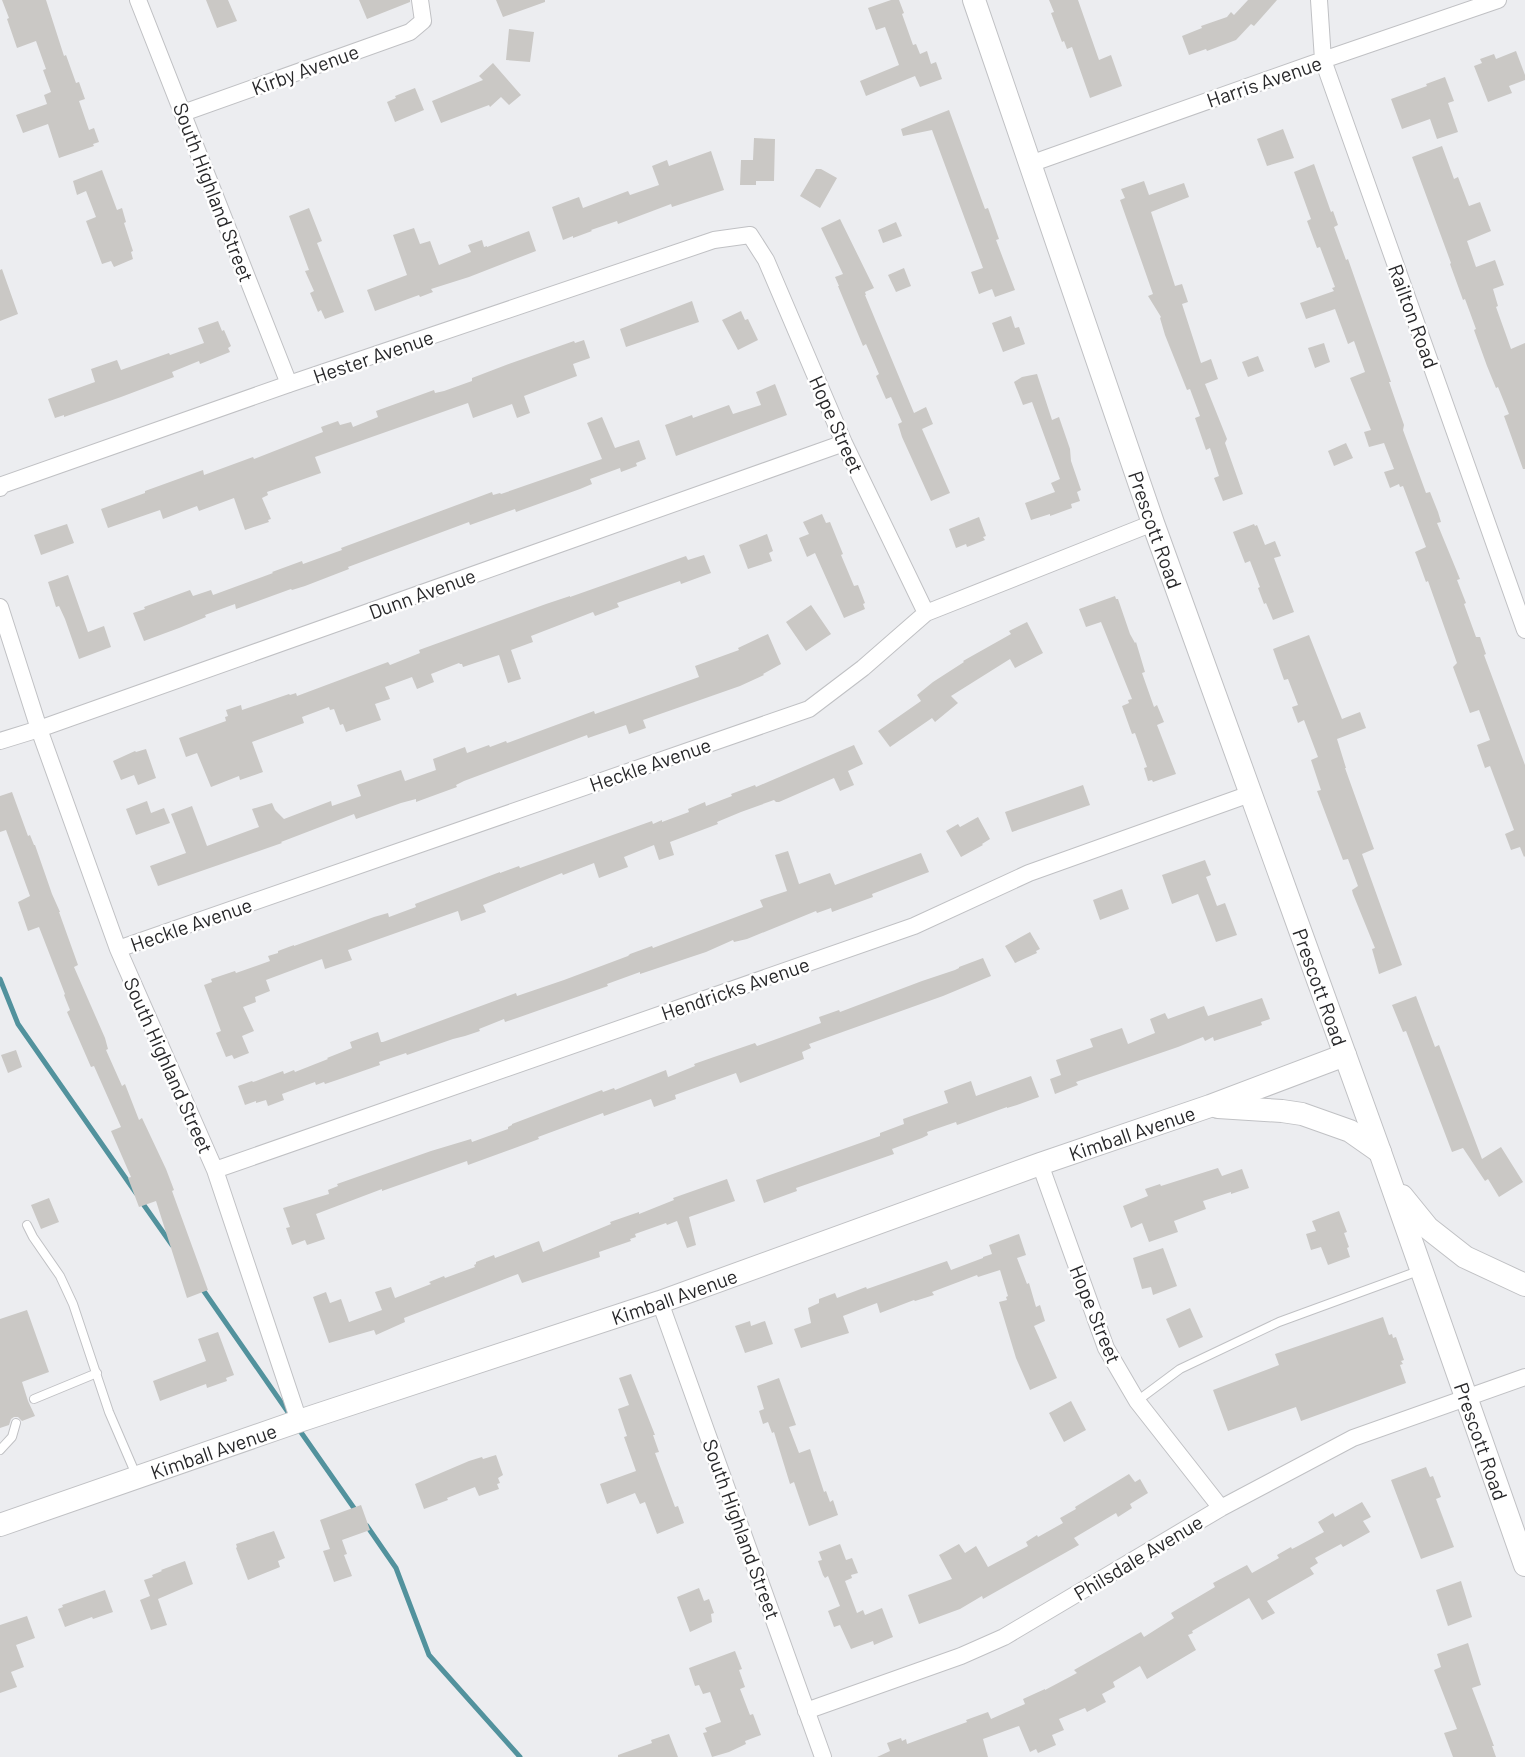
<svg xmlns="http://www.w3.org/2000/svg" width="1525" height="1757" font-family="Barlow,sans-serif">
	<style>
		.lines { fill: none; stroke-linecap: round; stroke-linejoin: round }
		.stream { stroke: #52929d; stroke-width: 5 }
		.building { fill: #cac8c5 }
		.lane-casing { stroke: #c0c1c4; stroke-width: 10 }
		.street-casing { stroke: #c0c1c4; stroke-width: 18 }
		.secondary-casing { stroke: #c0c1c4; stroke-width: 24 }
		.lane { stroke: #fff; stroke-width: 8 }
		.street { stroke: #fff; stroke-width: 16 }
		.secondary { stroke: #fff; stroke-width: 22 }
		.labels { text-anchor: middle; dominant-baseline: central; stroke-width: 5; stroke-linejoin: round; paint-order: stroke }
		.street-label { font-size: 20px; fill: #28282a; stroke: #fff }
	</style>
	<rect width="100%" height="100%" fill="#ecedf0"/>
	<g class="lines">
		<path class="stream" d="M0 979 18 1024 136 1193
			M141 1201 172 1245
			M201 1287 290 1415
			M298 1428 356 1511
			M367 1526 396 1568 429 1655 520 1757"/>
	</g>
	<path class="building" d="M2 0H46L64 56 66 55 76 83 79 82 85 99 79 101 89 130 94 128 99 142 93 144 94 146 59 158 48 124 23 133 16 115 47 104 44 95 51 92 43 70 46 69 36 41 17 48 7 19 9 18Z
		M206 0H228L237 21 217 28Z
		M359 0H410V2L367 19Z
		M496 0H545V2L503 17Z
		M891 0H899L904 13 902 14 913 45 916 44 920 54 927 51 931 64 936 62 942 79 920 87 915 76 866 96 860 81 899 65 885 27 876 30 868 8Z
		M1049 0H1078L1099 60 1111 55 1122 86 1090 98 1072 47 1067 49 1064 41 1062 42 1051 13 1054 12Z
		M1248 0H1277L1254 26 1251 24 1236 40 1207 51 1206 49 1189 55 1182 36 1202 28 1201 26 1227 17 1231 12 1234 15Z
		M509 29 534 32 530 62 506 60Z
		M1516 51 1525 75V80L1509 86 1512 93 1488 102 1474 66 1482 63 1480 59 1494 54 1496 59Z
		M493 63 521 95 509 105 501 97 490 107 489 105 441 123 432 101 483 80 479 76Z
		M1445 77 1454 101 1448 103 1458 132 1437 139 1430 119 1402 129 1391 99 1427 86 1426 84Z
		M415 88 424 110 395 122 387 102 396 98 395 96Z
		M949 110 985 209 988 208 999 239 996 240 1015 290 995 297 992 289 979 294 971 272 983 268 932 130 903 136 901 129Z
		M1283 129 1294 158 1267 166 1257 139Z
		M754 138 775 139 774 181H756V185H740L741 160H753Z
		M1442 146 1454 179 1458 177 1469 206 1480 202 1491 231 1467 241 1476 267 1495 260 1504 285 1493 289 1498 306 1496 307 1511 349 1525 343V469H1523L1504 416 1509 414 1498 387 1496 388 1487 366 1474 330 1476 329 1465 299 1463 300 1450 264 1451 263 1412 157Z
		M711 151 724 190 672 207 671 204 618 224 617 221 591 230 592 231 573 238V236L563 240 552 207 579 197 583 208 628 191 630 195 659 185 652 166 667 160 669 166Z
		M1314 164 1331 212 1333 211 1338 225 1334 227 1346 260 1348 259 1391 382H1389L1404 425 1403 430 1426 493 1430 492 1438 512 1441 522 1437 523 1460 579 1457 580 1466 603 1464 604 1476 637H1480L1486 654 1484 655 1525 765V856L1524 857 1520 847 1511 850 1505 834 1514 830 1490 766 1485 768 1477 745 1490 740 1479 710 1470 713 1453 667 1457 663 1428 581 1426 582 1417 557 1415 552 1426 547 1403 486 1400 487 1399 484 1390 488 1384 472 1394 469 1384 443 1369 447 1364 432 1371 430 1350 378 1365 372 1354 341 1348 344 1335 309 1306 319 1300 303 1334 291 1332 288 1335 287 1320 247 1317 248 1307 221 1311 219 1294 172Z
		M816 169H821L837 178 820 208 800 196Z
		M102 170 117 210 122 208 126 222 124 223 133 251 131 252 133 259 114 267 111 261 102 264 86 221 96 217 86 191 77 195 73 181Z
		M1144 181 1149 195 1184 183 1189 197 1151 212 1175 286 1182 284 1188 302 1182 304 1201 363 1211 359 1218 379 1205 384 1227 439 1225 443 1243 494 1223 501 1214 478 1219 476 1210 448 1206 450 1195 418 1200 416 1190 389 1187 390 1165 335 1160 318 1161 317 1148 296 1153 294 1120 200 1125 198 1121 189Z
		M309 208 322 241 317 243 344 312 325 319 321 310 318 312 310 293 314 291 305 271 309 270 289 216Z
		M840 219 874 288 865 292 866 295H865L914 413 926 407 933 424 922 429 950 493 931 501 902 437 898 424 902 422 891 397 886 399 876 376 879 374 866 344 863 346 838 286H839L835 277 843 274 821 228Z
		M896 222 902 236 883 243 878 230Z
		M414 228 420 244 430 241 439 265 471 252 468 245 482 240 484 247 487 246V247L529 231 536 251 469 277 431 289 433 292 420 297 419 295 375 311 367 290 407 275 393 235Z
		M904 268 911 286 896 292 888 275Z
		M2 269 18 314 0 321V270Z
		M692 301 699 322 626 347 620 329Z
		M741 311 745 320 748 319 758 340 738 350 722 320Z
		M1011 316 1015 328 1019 327 1025 344 1003 352 992 323Z
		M218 321 222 331 224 330 231 346 228 348 230 352 200 364 199 361 172 372 174 377 121 397 64 417V415L55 418 48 399 95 382 91 369 117 360 121 370 169 353 170 355 204 343 198 328Z
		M584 340 590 358 573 364 577 376 524 396 530 413 517 418 512 404 473 418 468 403 315 457 321 473 267 492 268 495 262 498 271 519 268 520 269 522 245 530 234 498 199 511 197 506 163 519 160 510 108 528 101 509 145 493V491L203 470 204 475 253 457 254 459 323 432 321 427 338 421 340 425 351 422 353 427 378 417 376 411 434 390 435 393 444 391 472 381V378L506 365 574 341 575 343Z
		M1324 343 1330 362 1315 368 1308 348Z
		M1258 356 1264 371 1248 377 1242 362Z
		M1037 374 1052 420 1059 417 1070 449 1071 461 1081 490 1077 492 1080 501 1071 504 1072 508 1050 516V514L1031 520 1025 503 1055 492 1051 483 1060 479 1032 402 1023 405 1014 382 1022 377Z
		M775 384 787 415 676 456 665 425 692 415 693 418 729 405 733 414 761 405 756 392Z
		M602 417 615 448 639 440 646 459 636 463 637 466 621 472 620 468 590 479 592 484 580 489 516 512 515 509 470 525 469 522 348 567 349 569 305 586 292 590 291 589 236 609 235 604 205 615 206 617 179 628 144 641 133 613 145 609 144 607 190 590 193 596 211 590 213 595 273 573 272 572 302 561 303 564 342 550 341 548 492 492 493 495 500 493 501 494 602 459 587 423Z
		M1346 443 1353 458 1334 466 1328 451Z
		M822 514 826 523 830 522 843 554 841 555 854 586 858 585 865 603 863 604 865 609 844 618 815 553 807 557 799 538 809 534 803 522Z
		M979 517 986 536 983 537 985 540 967 547 966 544 956 548 949 529Z
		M67 524 74 543 41 555 34 535Z
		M1254 524 1255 526 1257 525 1265 545 1275 541 1281 556 1274 558 1294 612 1273 620 1266 603 1264 604 1258 588 1260 587 1250 561 1245 563 1233 532Z
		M767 534 773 551 769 553 772 561 748 569 739 545Z
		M704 555 711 573 681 584 680 581 617 603 619 607 595 616 593 612 531 636 533 642 511 650 521 679 508 683 499 655 463 667 462 664H460L459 663 431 674 434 682 417 689 412 677 385 687 390 699 375 704 381 720 346 732 343 724 340 725 334 709 330 710 329 707 302 717 304 723 252 742 263 772 240 780 239 776 211 787 197 753 186 757 179 738 226 721 225 717 228 716 226 710 241 705 242 710 289 694 290 695 296 693 297 696 388 662 390 665 420 653 419 650 546 604 570 596V597L686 556 688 560Z
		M68 575 88 632 104 626 111 647 79 659 65 619 59 606 56 607 48 582Z
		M1115 596 1116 599H1118L1130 634 1135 643 1136 642 1145 672 1142 673 1154 707 1157 705 1164 722 1157 725 1176 774 1153 782 1152 780 1148 781 1144 768 1147 767 1135 733 1132 734 1122 706 1129 703 1128 700 1132 699 1101 622 1086 627 1079 609Z
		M811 605 831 634 806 651 786 622Z
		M1027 622 1043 653 1015 668 1010 659 951 696 958 703 935 722 932 718 890 747 878 731 921 701 917 695 933 682 964 662 963 661 1011 634 1009 631Z
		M768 634 781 664 763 674 764 675 740 686 643 720 646 728 629 734 626 725 588 738 587 735 464 781 456 785 457 787 416 802V799L401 803 356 819 354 814 281 842 282 843 158 886 150 866 186 853 171 814 192 806 207 846 259 827 252 809 272 803 275 810 284 819 331 801 332 806 361 796 357 785 401 770 405 781 436 770 433 759 465 747 467 753 489 745 490 747 506 741 507 743 594 711 595 714 699 677 695 666 739 650 738 648Z
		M1309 635 1342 719 1360 712 1366 728 1337 739 1346 768H1345L1374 849 1362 854 1402 965 1379 974 1372 949 1375 948 1353 894 1352 890 1358 886 1348 859 1343 860 1317 791 1321 790 1311 760 1318 757 1304 720 1298 723 1292 707 1298 705 1288 679 1284 680 1273 649Z
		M854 745 863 764 848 771 854 785 840 791 834 778 779 802H776L774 800 741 812 717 822 718 824 670 842 674 855 659 860 654 845 624 857 628 867 599 878 594 863 563 875 562 873 483 905 486 912 461 921 458 911 348 950 352 960 325 969 322 959 266 980 270 991 255 997 256 1002 243 1007 254 1031 242 1036 249 1053 234 1059 232 1055 226 1057 216 1033 221 1031 204 985 212 982 211 979 235 971 236 973 270 961 268 956 278 953V951L294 945V946L374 917 388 913 389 917 416 907 415 904 500 872V873L519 866 520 868 652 821 653 824 662 820V822L689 812 688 809 705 802 706 806 732 796 731 794 755 785 756 787Z
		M146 749 156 778 138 785 134 775 121 780 113 761 135 751 136 752Z
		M1083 785 1090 805 1012 832 1005 812Z
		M12 792 28 836 30 835 34 845H35L52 894 60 912H59L78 965 74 967 105 1038 108 1049 106 1050 122 1086 125 1084 139 1120 142 1118 166 1169 174 1190 172 1191 208 1290 187 1298 156 1201 139 1207 128 1178 131 1177 111 1131 121 1127 94 1066 91 1067 67 1012 70 1010 64 995 65 994 39 927 28 931 18 902 30 896 6 830 0 832V796Z
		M147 801 151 813 164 808 170 823 136 835 126 809Z
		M978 817 990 839 982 844 983 845 961 857 946 831 958 824 960 827Z
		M788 851 799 884 830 873 835 885 921 853 929 872 872 894 873 897 832 912 831 908 817 913 816 911 747 939 734 942 733 940 706 952 640 974V972L607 984 608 986 517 1018 505 1022 504 1019 479 1029 480 1031 465 1036 453 1039 407 1055 406 1053 379 1062 380 1065 337 1080 325 1084 324 1082 316 1085 315 1082 282 1094 284 1100 268 1106 266 1100 256 1103V1101L245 1105 238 1086 252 1081 253 1082 283 1071 284 1074 294 1070 295 1072 328 1059 327 1058 352 1048 350 1042 378 1032 381 1042H383L516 993 517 996 564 980 628 956 630 954 652 946 653 948 763 907 760 900 787 891 775 855Z
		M1205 860 1211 875 1206 877 1217 906 1225 903 1237 935 1216 942 1198 894 1172 904 1162 875Z
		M1122 889 1129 909 1100 920 1093 900Z
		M1030 932 1040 949 1036 951 1037 953 1015 963 1005 946Z
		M983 958 991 976 943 996 809 1044 811 1048 802 1052 804 1059 740 1083 736 1073 675 1095 676 1099 654 1107 651 1099 604 1116 603 1113 538 1137 539 1139 531 1142 468 1165 467 1161 382 1191V1189L316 1214 325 1239 307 1245 305 1240 292 1245 286 1228 290 1227 283 1208 329 1194 328 1190 338 1186 337 1184 431 1151 471 1139 472 1142 508 1129V1127L512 1125V1124L602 1090 603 1092 614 1088 615 1090 666 1070 668 1077 695 1066 694 1064 714 1057 755 1043 757 1046 821 1023 819 1017 839 1010 840 1012 922 981 955 970 959 968V967Z
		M1416 996 1435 1047 1439 1045 1482 1159 1501 1147 1523 1182 1499 1197 1488 1179 1485 1181 1463 1148 1452 1152 1406 1031 1403 1032 1392 1005Z
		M1262 998 1270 1019 1261 1022 1262 1025 1214 1041 1213 1037 1205 1041 1203 1037 1178 1047 1076 1082 1078 1085 1055 1094 1050 1079 1061 1075 1056 1060 1093 1047 1090 1039 1122 1028 1128 1044 1155 1033 1150 1019 1165 1013 1168 1019 1204 1006 1208 1016Z
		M16 1050 22 1067 8 1073 1 1055Z
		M1031 1076 1039 1097 1017 1105 1007 1108V1107L957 1125 956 1122 927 1132 928 1135 922 1138 892 1149 894 1154 796 1188 797 1191 764 1203 756 1180 880 1136V1133L904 1124 903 1119 948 1103 944 1091 971 1081 976 1096Z
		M1218 1168 1222 1176 1242 1169 1249 1188 1231 1194V1192L1203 1201 1206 1209 1174 1221 1178 1232 1149 1242 1142 1223 1131 1228 1123 1206 1148 1196 1145 1189 1160 1184 1161 1186Z
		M727 1179 735 1201 689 1217 696 1245 687 1248 677 1221 667 1225 666 1223 635 1234 636 1237 630 1239 631 1241 599 1252 600 1257 522 1283 518 1274 404 1318 405 1322 376 1335 374 1330 329 1343 313 1297 326 1292 330 1303 341 1299 349 1322 382 1310 375 1292 391 1287 395 1298 431 1284 429 1282 444 1276 445 1278 475 1267 474 1265 476 1264V1262L494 1255 495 1258 539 1241 543 1252 611 1224 610 1222 639 1212V1214L674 1200 673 1198Z
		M49 1198 59 1222 41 1229 31 1205Z
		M1339 1211 1347 1232 1344 1233 1349 1247 1347 1248 1350 1257 1328 1265 1321 1247 1311 1250 1306 1234 1316 1231 1312 1221Z
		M1019 1234 1026 1255 1017 1258 1027 1284 1029 1283 1036 1307 1040 1305 1045 1321 1034 1326 1057 1378 1030 1390 1016 1358 999 1302 1007 1300 1006 1297 1008 1296 1000 1270 978 1277 977 1275 932 1292 934 1295 915 1301 914 1300 880 1313 877 1303 843 1316 849 1333 801 1348 794 1329 811 1323 808 1308 819 1303V1299L835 1293 837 1298 866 1287 867 1289 947 1261 951 1270 983 1258V1257L992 1254 989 1245Z
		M1163 1248 1177 1286 1153 1295 1151 1287 1142 1289 1133 1258Z
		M1190 1308 1203 1337 1179 1348 1166 1319Z
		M27 1310 49 1372 22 1382 28 1401 35 1416 22 1421 18 1417H14L11 1419 9 1425 0 1428V1319Z
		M1383 1317 1389 1335 1392 1334 1393 1338 1396 1337 1404 1360 1401 1361 1403 1364 1400 1365 1406 1383 1301 1421 1296 1407 1228 1431 1213 1390 1279 1365 1275 1354Z
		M750 1321 751 1326 765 1321 773 1344 745 1353 735 1326Z
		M218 1332 234 1375 226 1378 227 1381 207 1388 206 1384 160 1401 153 1381 206 1361 198 1339Z
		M631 1374 655 1435H653L659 1452 655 1453 675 1507 678 1506 684 1523 657 1534 645 1502 640 1504 635 1493 607 1504 600 1484 636 1471 624 1437 627 1436 618 1409 629 1405 619 1378Z
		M779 1378 796 1425 789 1427 799 1453 810 1449 824 1492 826 1491 830 1502 833 1500 838 1515 809 1526 794 1482 790 1484 774 1432 772 1433 768 1422 763 1424 759 1411 764 1409 757 1386Z
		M1071 1401 1086 1430 1064 1442 1049 1413Z
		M496 1455 503 1475 498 1478 500 1483 497 1484 499 1489 479 1496 475 1487 447 1498 448 1500 424 1509 415 1484 469 1461 482 1457 483 1459Z
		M1426 1467 1430 1477 1433 1476 1441 1497 1436 1499 1454 1547 1421 1559 1391 1480Z
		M1129 1474 1135 1482 1140 1479 1148 1493 1130 1504 1132 1508 1118 1517 1116 1513 1074 1538 1079 1545 983 1599 982 1596 960 1609 919 1624 908 1595 952 1579 939 1555 959 1544 965 1553 976 1546 988 1567 1028 1546 1026 1542 1037 1535 1038 1537 1063 1523 1060 1518 1076 1509 1075 1507Z
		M1362 1502 1371 1517 1363 1521 1370 1532 1343 1547 1341 1544 1315 1558 1318 1563 1310 1568 1314 1574 1267 1601 1275 1613 1262 1620 1249 1598 1192 1631 1193 1633 1188 1635 1196 1650 1147 1679 1140 1666 1113 1682 1115 1687 1102 1694 1106 1702 1087 1712 1085 1708 1059 1719 1064 1730 1052 1735 1056 1745 1038 1753 1036 1749 1030 1752 1019 1726 983 1739 988 1757H877L890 1751 887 1743 901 1738 902 1741 906 1739 907 1744 967 1722 966 1720 988 1712 991 1719 1025 1704 1023 1699 1045 1689V1690L1077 1673 1074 1670 1141 1632 1144 1637 1174 1618 1171 1613 1215 1587 1213 1583 1247 1565 1252 1573 1279 1558 1277 1555 1291 1547 1292 1549 1298 1546 1324 1532 1318 1522 1333 1513 1335 1517Z
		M361 1505 370 1530 342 1540 347 1554 344 1555 352 1576 334 1582 323 1551 330 1549 320 1520Z
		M274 1531 285 1558 278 1561 280 1567 248 1580 236 1548 237 1547 236 1544Z
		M840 1544 846 1560 852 1558 858 1573 851 1575 852 1578 845 1581 857 1613 863 1610 865 1615 882 1608 893 1637 874 1645 873 1641 851 1649 840 1625 834 1627 828 1611 840 1606 828 1576 825 1578 823 1575 818 1561 822 1560 819 1552Z
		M185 1561 193 1584 158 1599 167 1625 151 1630 140 1600 150 1596 144 1580 153 1577 152 1575 162 1571 161 1570Z
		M1461 1581 1472 1617 1448 1626 1436 1590Z
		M699 1588 704 1601 709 1599 714 1613 711 1614 712 1622 690 1632 677 1597Z
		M105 1590 113 1612 93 1619 92 1617 65 1627 58 1609 63 1607 62 1605Z
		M27 1616 35 1638 16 1645 24 1667 11 1672 17 1687 0 1693V1625Z
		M1468 1643 1481 1685 1472 1688 1494 1746H1492L1496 1757H1453L1444 1733 1457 1729 1434 1670 1441 1667 1437 1654Z
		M735 1651 742 1669 739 1670 745 1687 740 1689 750 1715 753 1714 761 1735 745 1741 746 1744 729 1752 712 1757 703 1733 707 1732 705 1728 721 1722 710 1692 703 1694 699 1685 695 1686 689 1668Z
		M669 1734 678 1757H618V1755L652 1743 651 1740Z"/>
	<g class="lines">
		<g class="lane-casing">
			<path id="lane" d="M27 1225 33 1237 60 1276 73 1304 109 1412 137 1477
				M34 1399 97 1373
				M1137 1401 1180 1369 1279 1322 1421 1270
				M0 1450 12 1437 16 1423"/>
		</g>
		<g class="street-casing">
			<path id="street" d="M138 0 289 384
				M1319 0 1323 60 1525 630
				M183 113 410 32 423 21 420 0
				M1030 164 1323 60 1498 0
				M0 488 2 485 289 384 714 240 750 235 766 260 844 443 926 613
				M0 607 39 729 118 949 215 1170 299 1421
				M0 741 39 729 844 443
				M118 949 809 709 863 668 926 613 1153 523
				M1040 1164 1106 1348 1137 1401 1221 1508
				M215 1170 914 926 1029 873 1250 794
				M660 1302 823 1757
				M806 1711 961 1656 1004 1637 1221 1508 1353 1438 1525 1377"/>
		</g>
		<g class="secondary-casing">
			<g id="secondary">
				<path id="s1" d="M974 0 1153 523 1380 1152 1525 1565"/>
				<path d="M1218 1107 1282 1111 1302 1114 1350 1131 1380 1152"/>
				<path d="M1402 1196 1428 1228 1465 1257 1525 1285"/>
				<path id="s2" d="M0 1525 299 1421 660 1302 1040 1164 1210 1106 1345 1055"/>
			</g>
		</g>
		<use href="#lane" class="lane"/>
		<use href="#street" class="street"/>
		<use href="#secondary" class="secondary"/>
	</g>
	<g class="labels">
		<g class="street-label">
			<text transform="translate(305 69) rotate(-20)">Kirby Avenue</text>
			<text transform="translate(1264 81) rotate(-19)">Harris Avenue</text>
			<text transform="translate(214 192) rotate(69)">South Highland Street</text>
			<text transform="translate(1414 316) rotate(70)">Railton Road</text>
			<text transform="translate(373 356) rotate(-19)">Hester Avenue</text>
			<text transform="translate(837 424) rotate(66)">Hope Street</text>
			<text stroke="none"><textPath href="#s1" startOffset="560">Prescott Road</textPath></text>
			<text transform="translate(422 593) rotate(-20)">Dunn Avenue</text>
			<text transform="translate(650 764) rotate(-19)">Heckle Avenue</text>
			<text transform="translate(191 924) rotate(-19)">Heckle Avenue</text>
			<text stroke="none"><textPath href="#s1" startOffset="1046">Prescott Road</textPath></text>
			<text transform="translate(735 988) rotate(-19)">Hendricks Avenue</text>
			<text transform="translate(169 1065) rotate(66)">South Highland Street</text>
			<text stroke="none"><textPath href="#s2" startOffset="1198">Kimball Avenue</textPath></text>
			<text stroke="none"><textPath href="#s2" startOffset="712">Kimball Avenue</textPath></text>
			<text transform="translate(1096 1314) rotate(68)">Hope Street</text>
			<text stroke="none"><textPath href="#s1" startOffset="1528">Prescott Road</textPath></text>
			<text stroke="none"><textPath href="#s2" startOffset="226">Kimball Avenue</textPath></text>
			<text transform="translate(742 1529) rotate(70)">South Highland Street</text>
			<text transform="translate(1138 1557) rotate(-31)">Philsdale Avenue</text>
		</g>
	</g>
</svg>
